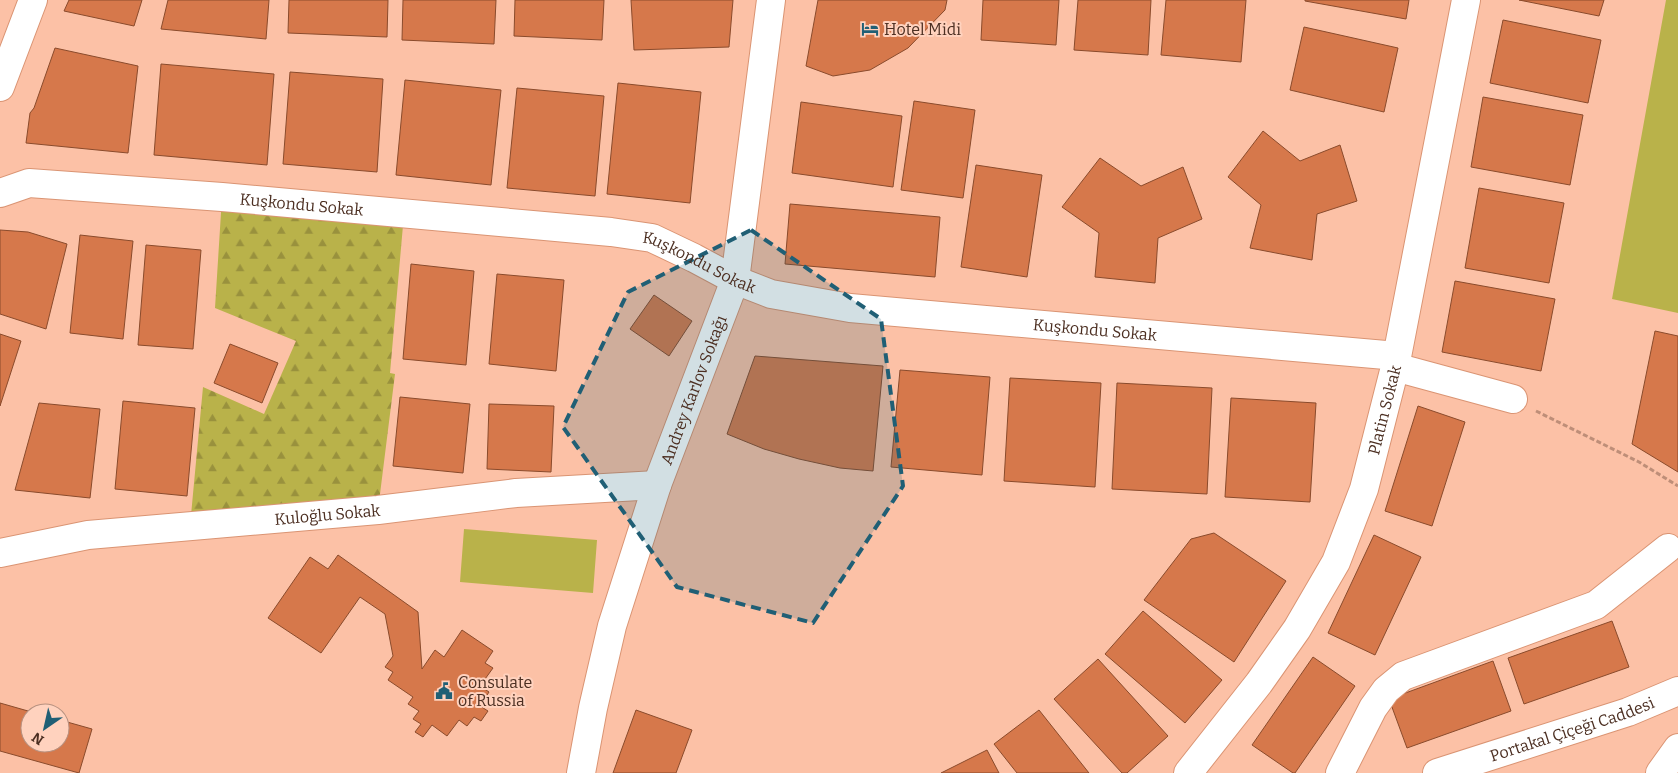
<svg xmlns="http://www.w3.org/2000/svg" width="1678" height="773" font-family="Bitter,serif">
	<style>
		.forest { fill: url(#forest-firs) }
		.park { fill: #b9b24a }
		.building { fill: #d6784b; stroke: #8a4b2c }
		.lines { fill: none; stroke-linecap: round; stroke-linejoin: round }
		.minor-casing { stroke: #da9473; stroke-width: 30 }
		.path { stroke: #be8e78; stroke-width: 3; stroke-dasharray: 5 2.5; stroke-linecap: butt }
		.minor { stroke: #fff; stroke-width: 28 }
		.marked { fill: #205f75; fill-opacity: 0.2; stroke: #205f75; stroke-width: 4; stroke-dasharray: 10 6; stroke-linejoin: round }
		.labels { text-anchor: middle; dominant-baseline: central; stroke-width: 4; stroke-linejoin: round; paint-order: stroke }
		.poi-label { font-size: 16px; fill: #4c2f22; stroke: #ffd2be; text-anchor: start }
		.street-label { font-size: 16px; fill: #4c2f22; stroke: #ffd2be }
	</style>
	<defs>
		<pattern id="forest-firs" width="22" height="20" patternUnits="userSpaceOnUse" patternTransform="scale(1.25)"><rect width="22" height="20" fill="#b9b24a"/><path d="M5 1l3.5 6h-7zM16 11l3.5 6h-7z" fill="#99913d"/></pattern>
	</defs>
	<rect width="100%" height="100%" fill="#fcc1a6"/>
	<path class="forest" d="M222 197 404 214 390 373 395 374 378 510 190 526 203 387 264 414 296 341 215 308Z"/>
	<path class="park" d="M1666 0H1678V313L1612 299Z
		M464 529 597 540 593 593 460 582Z"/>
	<path class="building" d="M69 0H142L134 26 64 11Z
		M168 0H269L266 39 161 29Z
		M289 0H388L387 37 288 33Z
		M403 0H496L494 44 402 40Z
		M515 0H604L602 40 514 36Z
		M631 0H733L729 47 634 50Z
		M818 0H947L945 10 908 48 870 70 833 76 806 66Z
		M983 0H1059L1056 45 981 40Z
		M1078 0H1151L1148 55 1074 50Z
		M1166 0H1246L1241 62 1161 55Z
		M1305 0H1409L1406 19 1305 1Z
		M1519 0H1604L1599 16Z
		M1503 20 1601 40 1588 103 1490 83Z
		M1304 27 1398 48 1384 112 1290 90Z
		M55 48 138 66 128 153 26 143 30 113 34 108Z
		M161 64 274 74 267 165 154 155Z
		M290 72 383 79 377 172 283 164Z
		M405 80 501 90 491 185 396 175Z
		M618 83 701 92 690 203 607 194Z
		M517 88 604 96 595 196 507 188Z
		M1483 97 1583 115 1570 185 1471 167Z
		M914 101 975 110 963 198 901 190Z
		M801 102 902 116 893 187 792 173Z
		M1263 131 1300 161 1340 145 1357 201 1317 214 1312 260 1250 248 1261 205 1228 177Z
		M1100 158 1141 186 1183 167 1202 219 1158 238 1155 283 1095 277 1099 233 1062 207Z
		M976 165 1042 175 1027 277 961 267Z
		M1479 188 1564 203 1549 283 1465 268Z
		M790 204 940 217 935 277 785 264Z
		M0 230 28 232 67 244 46 329 0 314Z
		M80 235 133 241 123 339 70 333Z
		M146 245 201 250 193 349 138 345Z
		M411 264 474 271 466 365 403 359Z
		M497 274 564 280 556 371 489 364Z
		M1455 281 1555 299 1541 371 1442 352Z
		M654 295 692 321 669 356 630 329Z
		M1655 331 1678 336V472L1632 444Z
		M0 334 21 341 0 406Z
		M230 344 278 363 262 403 214 383Z
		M755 356 883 366 873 471 840 468 799 459 764 449 727 434Z
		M900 370 990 377 982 475 891 467Z
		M1010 378 1101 383 1095 487 1004 481Z
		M1117 383 1212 388 1207 494 1112 489Z
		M400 397 470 404 463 473 393 466Z
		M1231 398 1316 403 1310 502 1225 497Z
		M123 401 195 408 187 496 115 489Z
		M39 403 100 409 90 498 15 490Z
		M489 404 554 406 551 472 487 469Z
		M1418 406 1465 422 1432 526 1385 511Z
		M1214 533 1286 581 1234 662 1144 600 1191 539Z
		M1374 535 1421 557 1375 655 1328 633Z
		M338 555 418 612 422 669 435 650 444 657 462 630 493 651 485 663 493 668 480 686 489 692 480 706 488 711 481 721 474 717 467 726 459 720 447 736 432 725 423 737 415 732 421 724 413 719 419 711 408 704 413 697 388 680 393 672 385 667 393 656 385 614 360 597 321 653 268 618 310 557 328 569Z
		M1143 611 1222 680 1185 723 1105 654Z
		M1612 621 1629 667 1524 704 1508 658Z
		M1313 657 1355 686 1295 773H1293L1252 745Z
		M1098 659 1168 736 1127 773H1122L1054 699Z
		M1493 661 1511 711 1407 748 1389 699Z
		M0 703 35 713H30V743H60V720L92 729 79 773 0 751Z
		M636 710 692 730 676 773H613Z
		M1039 710 1089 773H1017L994 744Z
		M987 750 999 773H941Z"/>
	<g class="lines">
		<g class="minor-casing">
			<g id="minor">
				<path d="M0 87 33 0"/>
				<path id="s1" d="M0 193 29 183 222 197 611 232 652 238 694 258 735 280 771 294 850 308 1397 356"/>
				<path d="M1395 367 1513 399"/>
				<path id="s2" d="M0 553 88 535 378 510 516 493 657 485"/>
				<path id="s3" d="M581 773 593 708 612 626 657 485 735 280 771 0"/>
				<path id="s4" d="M1188 773 1259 683 1297 629 1336 562 1364 489 1395 367 1466 0"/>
				<path d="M1340 773 1373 708 1386 690 1403 676 1596 605 1668 548"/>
				<path id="s5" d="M1437 773 1628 712 1678 691"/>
				<path d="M1660 773 1678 748"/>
			</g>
		</g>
		<path class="path" d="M1536 411 1639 462 1678 486"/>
		<use href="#minor" class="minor"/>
	</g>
	<path class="marked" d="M751 230 881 319 903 486 813 623 677 587 563 427 628 292Z"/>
	<defs>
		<g id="hotel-bare" transform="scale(1.35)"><path d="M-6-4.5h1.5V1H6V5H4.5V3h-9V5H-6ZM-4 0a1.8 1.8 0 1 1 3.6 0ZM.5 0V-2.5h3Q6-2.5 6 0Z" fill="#205f75" stroke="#ffd2be" stroke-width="2.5" paint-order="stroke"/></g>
		<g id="civic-bare" transform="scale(1.35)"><path d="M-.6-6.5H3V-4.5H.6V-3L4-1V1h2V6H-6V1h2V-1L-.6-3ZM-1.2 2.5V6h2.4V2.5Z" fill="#205f75" stroke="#ffd2be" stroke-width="2.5" paint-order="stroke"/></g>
	</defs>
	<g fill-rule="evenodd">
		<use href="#hotel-bare" x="870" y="29"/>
		<use href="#civic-bare" x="444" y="691"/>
	</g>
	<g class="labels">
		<g class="poi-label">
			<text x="884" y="29">Hotel Midi</text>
			<text x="458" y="682">Consulate<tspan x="458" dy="18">of Russia</tspan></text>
		</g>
		<g class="street-label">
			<text stroke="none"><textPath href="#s1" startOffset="304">Kuşkondu Sokak</textPath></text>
			<text stroke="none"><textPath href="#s1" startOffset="709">Kuşkondu Sokak</textPath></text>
			<text stroke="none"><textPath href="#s1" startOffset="1114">Kuşkondu Sokak</textPath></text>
			<text stroke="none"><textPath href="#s3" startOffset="400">Andrey Karlov Sokağı</textPath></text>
			<text stroke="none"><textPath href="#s4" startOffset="418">Platin Sokak</textPath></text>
			<text stroke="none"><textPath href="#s2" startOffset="330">Kuloğlu Sokak</textPath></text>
			<text stroke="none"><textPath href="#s5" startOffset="142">Portakal Çiçeği Caddesi</textPath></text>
		</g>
	</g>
	<g transform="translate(45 728) rotate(214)"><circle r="24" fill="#ffd2be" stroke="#b79180"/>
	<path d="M0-4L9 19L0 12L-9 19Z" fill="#205f75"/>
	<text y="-8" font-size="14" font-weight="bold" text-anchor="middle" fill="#4c2f22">N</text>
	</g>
</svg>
